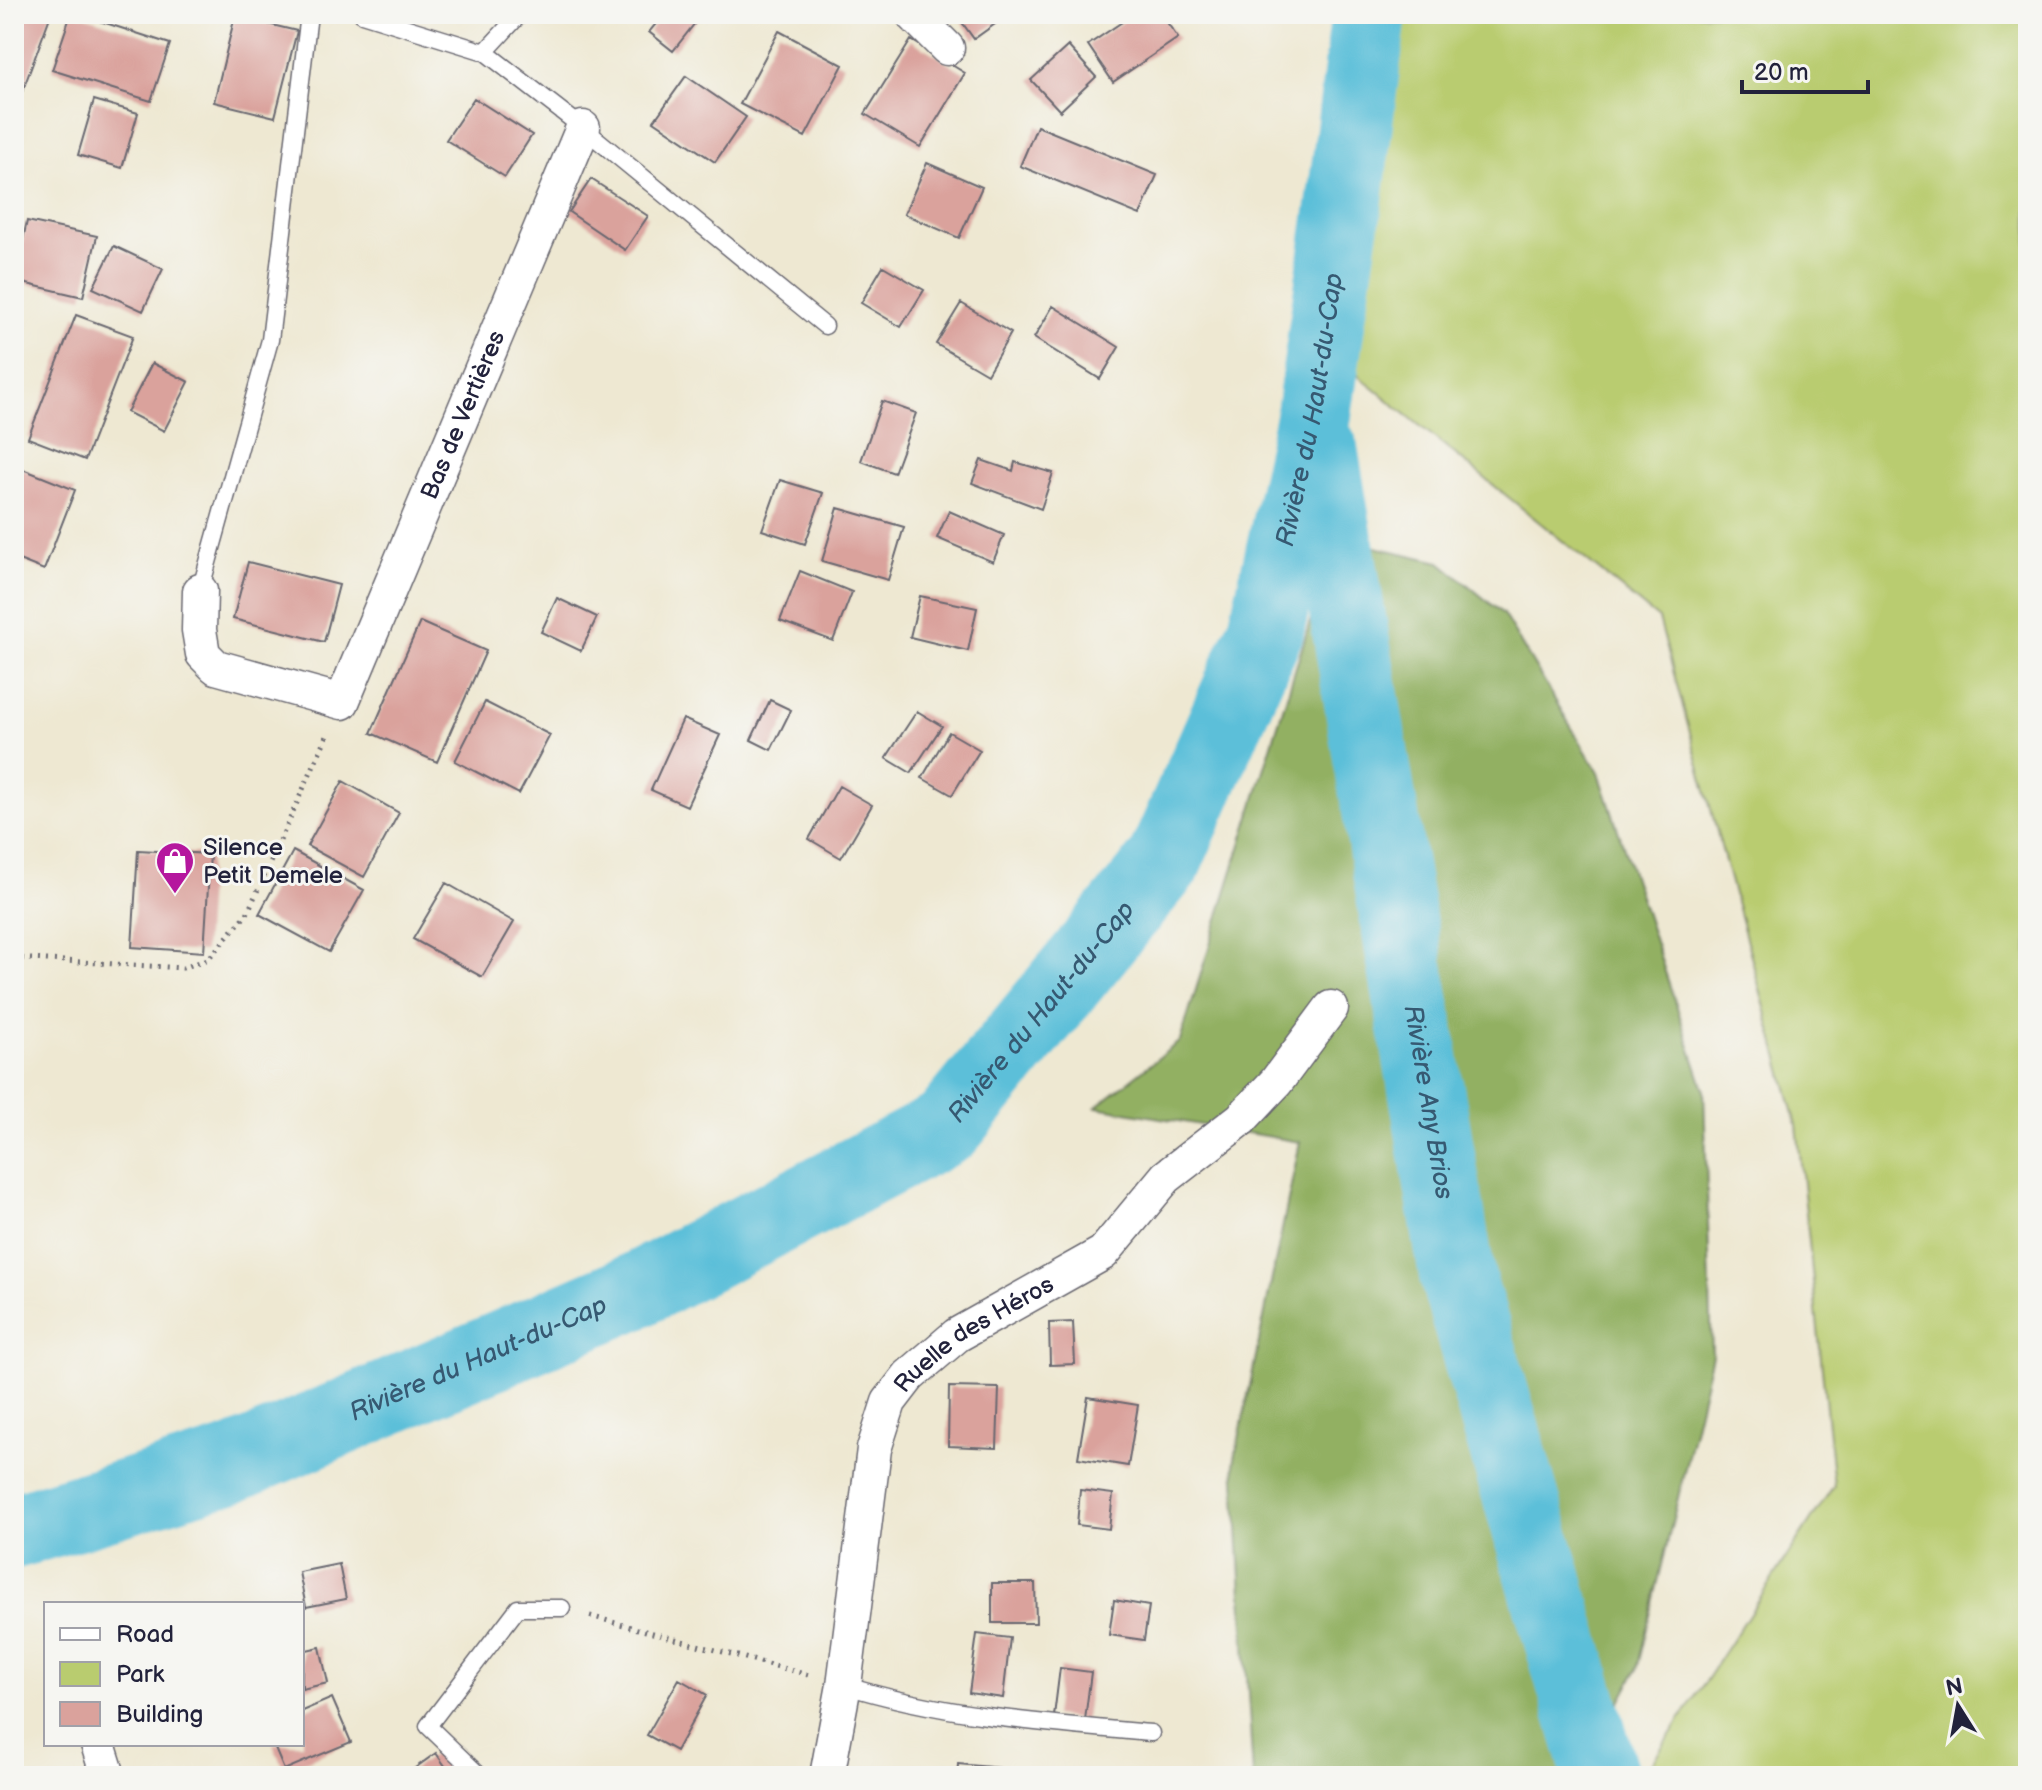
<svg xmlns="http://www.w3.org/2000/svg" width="2042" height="1790" font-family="'Balsamiq Sans',sans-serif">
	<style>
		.green { fill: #b9cc6f; stroke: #6e7755; stroke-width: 2 }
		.forest { fill: #92b062; stroke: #5a694e; stroke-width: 2 }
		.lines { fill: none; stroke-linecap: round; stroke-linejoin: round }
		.river { stroke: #5bbfd9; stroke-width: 76 }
		.building { fill: #daa29c }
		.service-casing { stroke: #696770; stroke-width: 19 }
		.minor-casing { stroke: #696770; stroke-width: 37 }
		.path { stroke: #696770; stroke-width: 5; stroke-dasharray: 2 6; stroke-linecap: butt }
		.service { stroke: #fff; stroke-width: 16 }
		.minor { stroke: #fff; stroke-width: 34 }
		.labels { text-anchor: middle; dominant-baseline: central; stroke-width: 6; stroke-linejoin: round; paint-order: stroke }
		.street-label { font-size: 24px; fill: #22223b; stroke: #f6f6f2 }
		.poi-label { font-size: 24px; fill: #22223b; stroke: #f6f6f2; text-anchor: start }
		.water-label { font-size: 26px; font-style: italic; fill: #365972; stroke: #f6f6f2 }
	</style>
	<rect width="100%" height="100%" fill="#f6f6f2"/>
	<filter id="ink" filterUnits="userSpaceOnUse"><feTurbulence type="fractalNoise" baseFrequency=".0125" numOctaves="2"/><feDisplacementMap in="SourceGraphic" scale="16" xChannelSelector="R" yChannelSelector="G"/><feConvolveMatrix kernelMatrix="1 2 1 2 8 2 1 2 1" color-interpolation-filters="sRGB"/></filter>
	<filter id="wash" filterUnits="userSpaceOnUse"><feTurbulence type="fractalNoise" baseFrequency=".006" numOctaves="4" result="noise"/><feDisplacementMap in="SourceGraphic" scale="32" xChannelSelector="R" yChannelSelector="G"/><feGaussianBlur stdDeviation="1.8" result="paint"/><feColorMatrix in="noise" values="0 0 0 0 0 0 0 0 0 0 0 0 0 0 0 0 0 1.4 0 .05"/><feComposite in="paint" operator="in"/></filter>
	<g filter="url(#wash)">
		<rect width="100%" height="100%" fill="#eee8d2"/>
		<path class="green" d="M1386 14H2028V1776H1643L1834 1485 1797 1125 1659 619 1356 374 1336 292Z"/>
		<path class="forest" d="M1371 546 1440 562 1503 614 1599 773 1704 1089 1712 1355 1637 1670 1579 1776H1253L1234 1463 1300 1142 1096 1107 1180 1041 1326 570Z"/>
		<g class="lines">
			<g class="river">
				<path id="s1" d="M1320 449 1457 1275 1601 1776"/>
				<path id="s2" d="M14 1531 235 1464 637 1290 947 1127 1163 864 1266 630 1314 414 1344 207 1369 14"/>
			</g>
		</g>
		<g id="blocks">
			<path class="building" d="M14 14H51L14 114Z
				M71 14H78L170 44 151 101 52 70Z
				M664 14H702L673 51 649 32Z
				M956 14H1009L974 39Z
				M1134 14H1161L1178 38 1113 82 1088 45Z
				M235 16 297 31 275 117 214 102Z
				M779 31 843 65 805 137 740 104Z
				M911 40 965 73 920 147 865 114Z
				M1068 46 1096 77 1060 111 1031 80Z
				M686 76 746 117 715 162 654 121Z
				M474 98 532 135 505 177 446 140Z
				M94 100 138 113 122 168 78 155Z
				M1037 126 1157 175 1140 215 1020 166Z
				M927 163 982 187 959 238 904 214Z
				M591 179 648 216 625 250 569 212Z
				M27 221 97 236 83 297 14 281Z
				M114 246 163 269 143 311 93 288Z
				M883 266 924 290 901 327 861 303Z
				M961 303 1011 333 987 374 936 344Z
				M1053 306 1119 347 1100 379 1034 338Z
				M76 315 133 336 85 460 28 438Z
				M152 363 189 382 164 431 127 412Z
				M882 401 916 413 894 473 861 461Z
				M981 460 1013 471 1015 462 1053 473 1041 509 972 483Z
				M20 468 75 490 44 570 14 558V483Z
				M780 480 823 493 805 544 762 530Z
				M838 508 904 527 888 580 822 561Z
				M949 511 1004 535 993 562 937 538Z
				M248 562 339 585 324 642 233 619Z
				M800 571 852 592 833 641 780 621Z
				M920 596 977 608 968 651 910 637Z
				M557 598 597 617 581 651 541 632Z
				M420 622 486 651 437 762 371 733Z
				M770 700 791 710 771 750 751 740Z
				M485 702 550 735 519 794 455 761Z
				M917 711 942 726 911 773 886 758Z
				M683 719 720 735 687 806 651 790Z
				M949 732 980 750 952 795 922 778Z
				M343 781 399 813 364 877 307 846Z
				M839 786 872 805 841 858 809 839Z
				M138 850 210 854 204 952 132 947Z
				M293 851 364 890 329 952 259 914Z
				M446 883 514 922 482 977 413 939Z
				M1073 1322 1075 1364 1050 1365 1049 1323Z
				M949 1387 999 1388 997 1448 948 1446Z
				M1088 1397 1138 1405 1128 1466 1078 1458Z
				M1080 1490 1113 1494 1109 1529 1077 1525Z
				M339 1564 346 1599 306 1607 299 1572Z
				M992 1583H1035L1036 1623H992Z
				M1114 1600 1149 1606 1144 1640 1109 1635Z
				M977 1634 1010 1638 1003 1698 969 1693Z
				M320 1647 328 1683 302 1689V1651Z
				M1060 1668 1091 1672 1085 1720 1054 1716Z
				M679 1679 707 1695 676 1751 647 1735Z
				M332 1698 351 1742 284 1770 273 1744H302V1711Z
				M436 1753 452 1776H404Z
				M958 1764 1011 1769 1010 1776H957Z"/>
		</g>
	</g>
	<g filter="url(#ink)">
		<use href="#blocks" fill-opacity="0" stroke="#696770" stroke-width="2"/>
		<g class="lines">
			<g class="service-casing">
				<path id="service" d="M362 14 485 52 520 14
					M485 52 583 128 825 326
					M200 591 270 340 309 14
					M844 1685C942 1716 1049 1724 1151 1733
					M480 1776 428 1726 518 1608H562"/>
			</g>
			<g class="minor-casing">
				<g id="minor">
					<path d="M913 14 947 48"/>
					<path id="s3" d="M200 591 199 630 203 654 216 667 342 702 583 128"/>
					<path d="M98 1744 108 1776"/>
					<path id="s4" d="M827 1776 844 1685 874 1449 889 1402 909 1376 957 1335 1103 1253 1166 1177 1241 1119 1276 1082 1331 1008"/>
				</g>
			</g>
			<path class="path" d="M14 958 183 968 208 959 247 914 327 736
				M590 1616 808 1675"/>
			<use href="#service" class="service"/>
			<use href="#minor" class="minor"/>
		</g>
	</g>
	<defs>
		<g id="shop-pin" transform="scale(2)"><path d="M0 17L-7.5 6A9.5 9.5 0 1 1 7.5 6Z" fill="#b5179e" stroke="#f6f6f2"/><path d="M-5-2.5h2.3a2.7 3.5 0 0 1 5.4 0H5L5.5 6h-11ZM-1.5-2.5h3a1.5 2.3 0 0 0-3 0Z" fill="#fff"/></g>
	</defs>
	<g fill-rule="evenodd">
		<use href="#shop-pin" x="175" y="861"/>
	</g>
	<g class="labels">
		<g class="street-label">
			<text stroke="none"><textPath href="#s3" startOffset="524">Bas de Vertières</textPath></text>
			<text stroke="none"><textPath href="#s4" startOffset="490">Ruelle des Héros</textPath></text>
		</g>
		<g class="poi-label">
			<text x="203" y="847">Silence<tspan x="203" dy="28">Petit Demele</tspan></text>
		</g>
		<g class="water-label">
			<text stroke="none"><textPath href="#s2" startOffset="1840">Rivière du Haut-du-Cap</textPath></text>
			<text stroke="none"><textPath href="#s2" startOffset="1168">Rivière du Haut-du-Cap</textPath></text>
			<text stroke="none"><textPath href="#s1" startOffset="662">Rivière Any Brios</textPath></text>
			<text stroke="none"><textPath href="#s2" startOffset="496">Rivière du Haut-du-Cap</textPath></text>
		</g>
	</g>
	<rect width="2042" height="1790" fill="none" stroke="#f6f6f2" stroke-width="48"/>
	<rect x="44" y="1602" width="260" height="144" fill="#f6f6f2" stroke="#a1a1a9" stroke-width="2"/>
	<rect x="60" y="1628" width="40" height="12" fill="#ffffff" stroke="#a1a1a9" stroke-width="2"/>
	<text x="116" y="1642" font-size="24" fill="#22223b">Road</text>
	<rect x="60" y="1662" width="40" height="24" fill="#b9cc6f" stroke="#a1a1a9" stroke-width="2"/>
	<text x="116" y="1682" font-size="24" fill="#22223b">Park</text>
	<rect x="60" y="1702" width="40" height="24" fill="#daa29c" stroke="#a1a1a9" stroke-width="2"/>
	<text x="116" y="1722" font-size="24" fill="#22223b">Building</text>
	<g transform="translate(1958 1706) rotate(349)" stroke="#f6f6f2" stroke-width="6" paint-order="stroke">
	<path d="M0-6L14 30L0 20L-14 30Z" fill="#22223b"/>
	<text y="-12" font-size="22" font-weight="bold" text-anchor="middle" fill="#22223b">N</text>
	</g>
	<path d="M1742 80v12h126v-12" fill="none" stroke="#22223b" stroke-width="4"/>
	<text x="1754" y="80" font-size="24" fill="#22223b" stroke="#f6f6f2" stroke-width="6" paint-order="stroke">20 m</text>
</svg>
